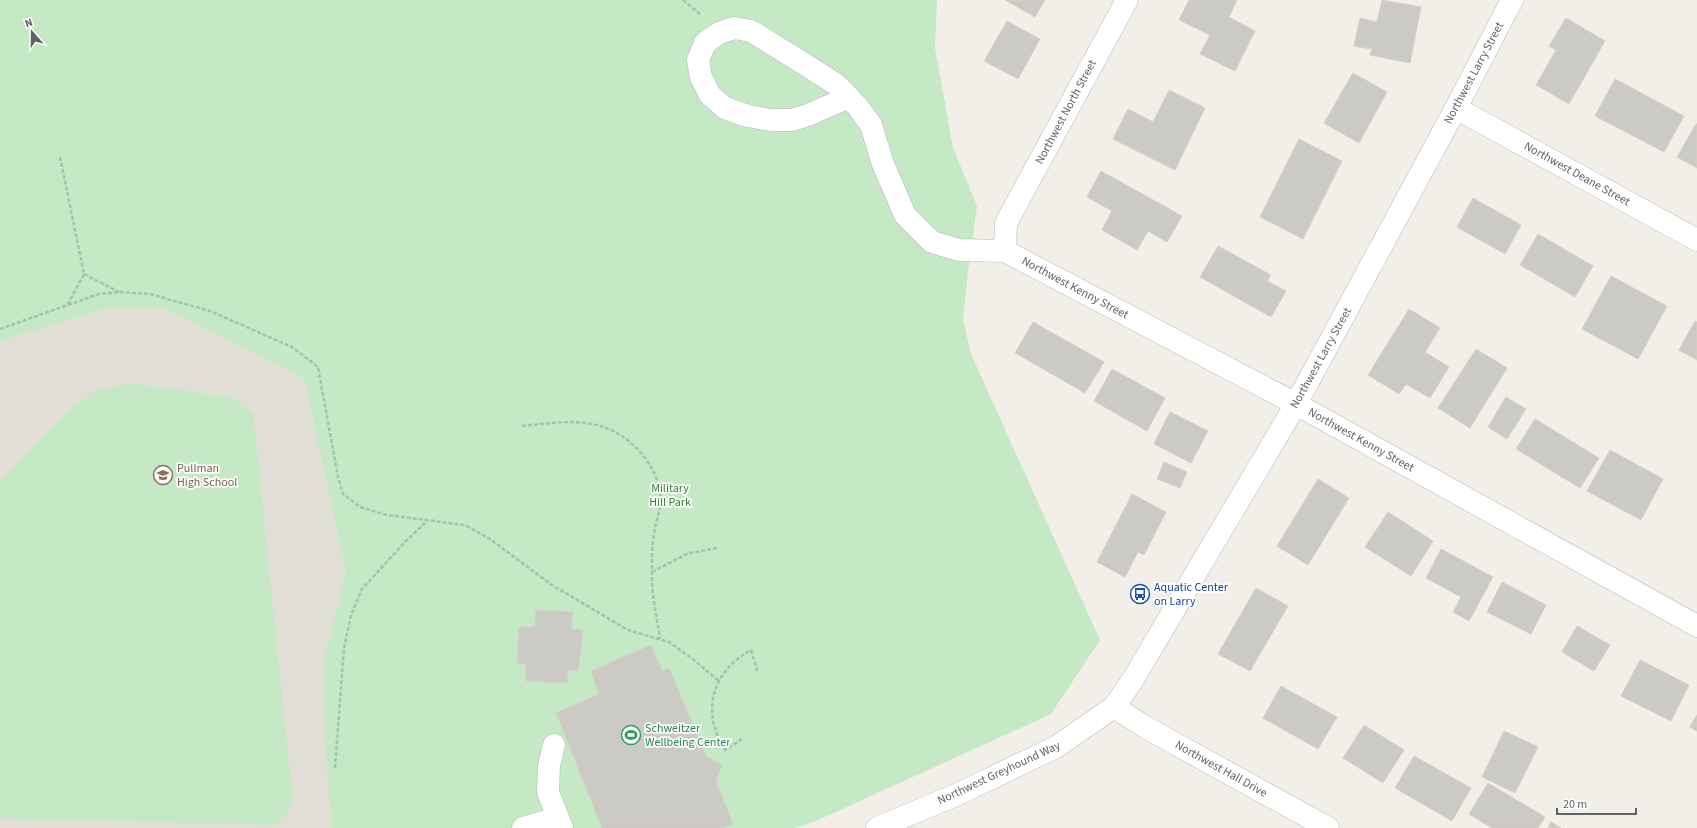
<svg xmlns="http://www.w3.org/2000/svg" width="1697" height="828" font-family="'Source Sans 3',sans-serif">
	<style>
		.education { fill: #e1ded6 }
		.green { fill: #c5e8c5 }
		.building { fill: #cccac5; stroke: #d6d1c6 }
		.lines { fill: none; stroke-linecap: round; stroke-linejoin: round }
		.minor-casing { stroke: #b5b8bc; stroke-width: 23 }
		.path { stroke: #9cc7a9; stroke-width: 2.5; stroke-dasharray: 4 2; stroke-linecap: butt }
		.minor { stroke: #fff; stroke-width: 22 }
		.labels { text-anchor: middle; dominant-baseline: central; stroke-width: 3.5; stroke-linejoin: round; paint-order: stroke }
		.street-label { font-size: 12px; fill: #5f6368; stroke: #fff }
		.education-label { font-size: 12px; fill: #785e54; stroke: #fff; text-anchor: start }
		.park-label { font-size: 12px; fill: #348238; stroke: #fff }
		.transit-label { font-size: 12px; fill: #164399; stroke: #fff; text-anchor: start }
		.leisure-label { font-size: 12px; fill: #27864d; stroke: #fff; text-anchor: start }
	</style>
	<rect width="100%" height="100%" fill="#f1efe8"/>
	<path class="education" d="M111 307 162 308 304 379 346 572 322 668 334 828H0V341Z"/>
	<path class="green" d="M0 0H937L935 48 953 148 977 206 968 272 963 319 971 354 1100 640 1051 714 818 820 796 828H332L327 769 322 668 346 572 304 379 162 308 111 307 0 341Z
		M128 383 230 397 253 413 293 804 276 825 0 818V482L67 412 94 392Z"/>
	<path class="building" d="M1005 0H1045L1035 17Z
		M1189 0H1237L1229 17 1255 31 1235 71 1200 54 1210 35 1179 20Z
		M1382 0 1421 7 1410 63 1370 55 1372 49 1354 46 1360 18 1377 22Z
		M1566 18 1605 41 1569 104 1536 85 1556 50 1549 46Z
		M1007 21 1040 39 1018 79 984 61Z
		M1353 73 1387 92 1359 143 1324 123Z
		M1615 79 1684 116 1664 152 1595 116Z
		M1169 90 1205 108 1175 170 1113 139 1128 109 1153 122Z
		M1696 124H1697V168L1677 157Z
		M1299 139 1342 161 1303 239 1260 217Z
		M1101 171 1182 216 1167 242 1148 231 1137 250 1102 230 1112 211 1087 197Z
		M1473 198 1521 225 1505 254 1457 227Z
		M1538 234 1593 266 1575 297 1520 265Z
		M1218 246 1271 275 1267 281 1286 291 1271 317 1200 277Z
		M1611 276 1667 306 1638 359 1582 329Z
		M1409 309 1440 328 1425 352 1449 367 1430 398 1406 384 1399 394 1368 375Z
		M1695 321 1697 322V360L1679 350Z
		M1033 322 1104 362 1085 393 1015 353Z
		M1476 349 1507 368 1470 428 1438 408Z
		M1112 369 1165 398 1147 431 1094 401Z
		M1506 397 1526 409 1507 439 1488 427Z
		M1170 412 1208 431 1191 463 1154 444Z
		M1535 419 1599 458 1580 488 1516 449Z
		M1610 450 1663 479 1641 520 1587 491Z
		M1164 462 1187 472 1180 488 1157 479Z
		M1318 479 1349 498 1308 565 1277 546Z
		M1132 494 1166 512 1144 555 1138 552 1125 577 1097 562Z
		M1388 512 1433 541 1411 576 1365 547Z
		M1441 549 1493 577 1469 621 1453 612 1461 597 1426 578Z
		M1502 582 1546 605 1531 634 1487 612Z
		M1256 588 1288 606 1250 671 1218 654Z
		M536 610 573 612 571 629 583 630 578 671 568 670 567 683 526 681V664L517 663 519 627H535Z
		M1577 626 1610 645 1594 671 1562 652Z
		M651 645 662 671 669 668 706 756 722 765 716 781 733 824 724 828H602L556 713 599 694 591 671Z
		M1640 660 1689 685 1671 721 1621 696Z
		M1281 686 1337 717 1318 749 1263 718Z
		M1697 715V731L1690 727Z
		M1364 725 1404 750 1383 783 1343 758Z
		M1504 731 1538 747 1515 793 1482 777Z
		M1414 756 1471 788 1452 821 1395 788Z
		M1488 783 1545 817 1538 828H1492L1469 814Z
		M1551 822 1561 828H1548Z"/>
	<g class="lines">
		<g class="minor-casing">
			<path id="minor" d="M1127 0 1006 223 1005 251 1296 404 1697 626
				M849 97 808 115 792 120H771L748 116 725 108 710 95 701 77 698 60 705 43 719 33 734 28 751 31 806 65 837 85 858 107 871 125 883 164 905 215 932 242 959 250 1005 251
				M1456 108 1697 240
				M1114 707 1145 727 1328 828
				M554 745 549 766 548 792 562 828
				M523 828 557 818
				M877 828 956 795 1056 747 1114 707 1132 681 1296 404 1456 108 1512 0"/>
		</g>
		<path class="path" d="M683 0 701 15
			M60 157 84 274 68 304
			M84 274 119 292
			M0 329 99 294 120 292 150 294 210 311 292 347 318 367 338 477 343 494 360 507 387 515 465 525 490 539 552 585 628 630 669 642 694 660 719 681
			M522 426C569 421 607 414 642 454 651 465 658 478 660 492 662 507 656 520 654 534 652 546 652 558 652 570 651 593 657 617 660 639
			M652 572 689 553 718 548
			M742 739 725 750C701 712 711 672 751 650L758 673
			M335 768 344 648 351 615 362 589 406 541 428 520"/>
		<use href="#minor" class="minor"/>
	</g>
	<defs>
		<g id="school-ring" transform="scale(1)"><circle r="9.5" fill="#fff" stroke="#8d6e63" stroke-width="1.5"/><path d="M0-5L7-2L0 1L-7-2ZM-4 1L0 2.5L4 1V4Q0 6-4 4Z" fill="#8d6e63"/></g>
		<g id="bus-ring" transform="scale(1)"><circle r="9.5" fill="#fff" stroke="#1a4fb4" stroke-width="1.5"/><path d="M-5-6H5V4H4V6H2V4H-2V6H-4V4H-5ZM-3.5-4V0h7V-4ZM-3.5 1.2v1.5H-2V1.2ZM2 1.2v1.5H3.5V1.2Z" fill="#1a4fb4"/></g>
		<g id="stadium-ring" transform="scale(1)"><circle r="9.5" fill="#fff" stroke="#2e9e5b" stroke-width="1.5"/><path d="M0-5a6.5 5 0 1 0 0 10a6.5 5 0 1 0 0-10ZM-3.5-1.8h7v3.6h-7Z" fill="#2e9e5b"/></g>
	</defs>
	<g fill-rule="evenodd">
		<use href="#school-ring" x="163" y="475"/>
		<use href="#bus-ring" x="1140" y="594"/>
		<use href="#stadium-ring" x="631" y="735"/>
	</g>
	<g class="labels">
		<g class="street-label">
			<text transform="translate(1474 73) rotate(-62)">Northwest Larry Street</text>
			<text transform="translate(1066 112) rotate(-62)">Northwest North Street</text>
			<text transform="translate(1577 174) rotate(29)">Northwest Deane Street</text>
			<text transform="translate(1075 288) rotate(28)">Northwest Kenny Street</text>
			<text transform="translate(1321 358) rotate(-61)">Northwest Larry Street</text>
			<text transform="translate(1361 440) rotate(29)">Northwest Kenny Street</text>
			<text transform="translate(1221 769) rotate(29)">Northwest Hall Drive</text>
			<text transform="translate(999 773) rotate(-25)">Northwest Greyhound Way</text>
		</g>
		<g class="education-label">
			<text x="177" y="468">Pullman<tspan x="177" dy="14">High School</tspan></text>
		</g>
		<g class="park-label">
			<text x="670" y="488">Military<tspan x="670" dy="14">Hill Park</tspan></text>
		</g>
		<g class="transit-label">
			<text x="1154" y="587">Aquatic Center<tspan x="1154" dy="14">on Larry</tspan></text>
		</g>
		<g class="leisure-label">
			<text x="645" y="728">Schweitzer<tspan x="645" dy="14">Wellbeing Center</tspan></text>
		</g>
	</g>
	<g transform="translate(32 32) rotate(340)" stroke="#ffffff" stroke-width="3" paint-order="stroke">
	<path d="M0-3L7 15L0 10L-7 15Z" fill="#5f6368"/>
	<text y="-6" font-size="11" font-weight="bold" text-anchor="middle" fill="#5f6368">N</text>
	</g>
	<path d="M1557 808v6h79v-6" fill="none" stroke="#5f6368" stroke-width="2"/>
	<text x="1563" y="808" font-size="12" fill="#5f6368" stroke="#ffffff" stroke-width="3" paint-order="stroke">20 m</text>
</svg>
